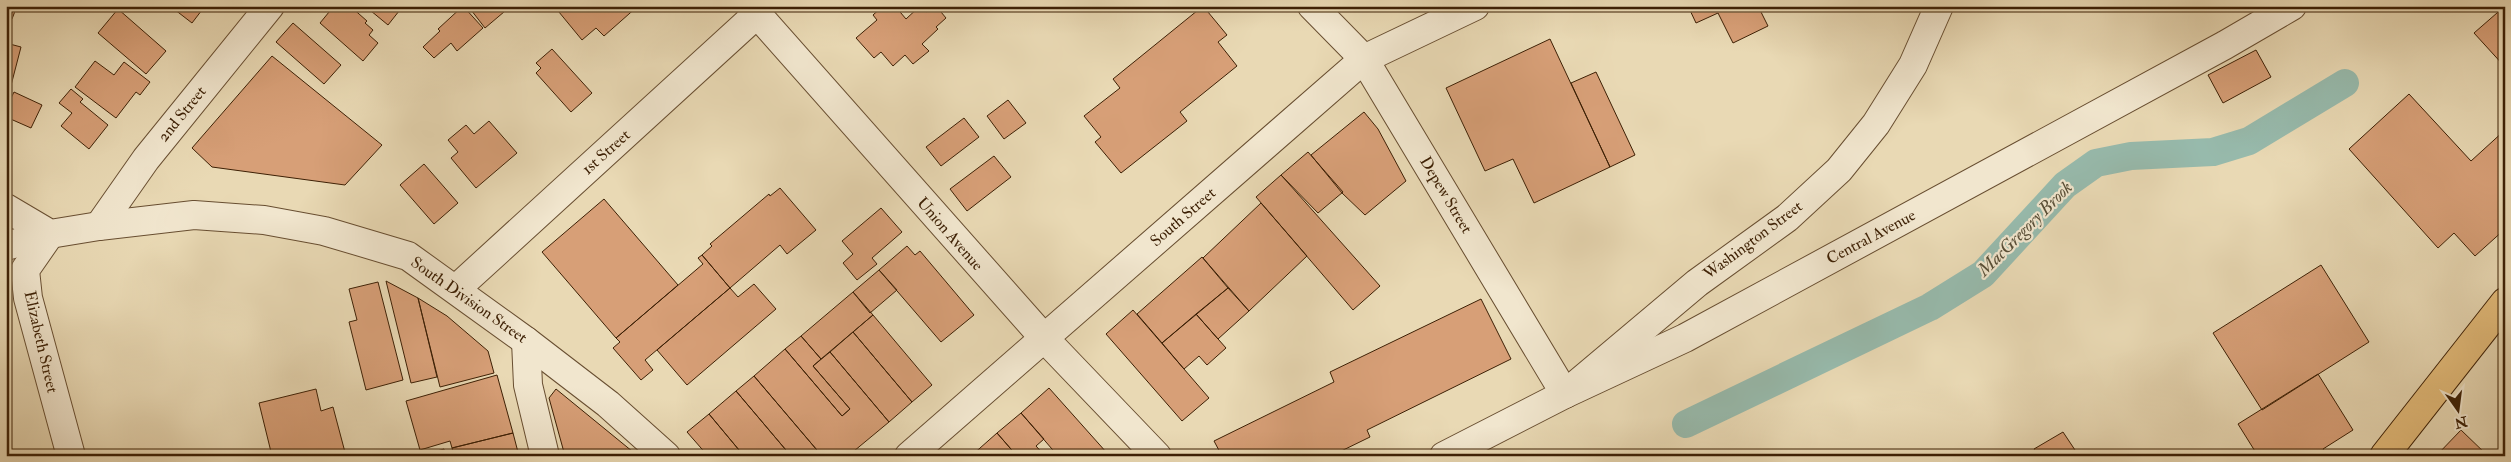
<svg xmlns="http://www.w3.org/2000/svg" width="2511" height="462" font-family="'IM FELL Double Pica',serif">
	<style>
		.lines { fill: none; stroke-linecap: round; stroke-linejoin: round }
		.canal { stroke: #97baac; stroke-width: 28 }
		.building { fill: #d79f77; stroke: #3d2005 }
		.minor-casing { stroke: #684e31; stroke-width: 30 }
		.tertiary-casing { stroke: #684e31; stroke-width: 30 }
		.primary-casing { stroke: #3d2005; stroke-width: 30 }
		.minor { stroke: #f1e6ce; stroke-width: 28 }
		.tertiary { stroke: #f1e6ce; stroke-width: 28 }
		.primary { stroke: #e4bc7a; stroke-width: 28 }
		.labels { text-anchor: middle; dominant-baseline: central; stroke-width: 4.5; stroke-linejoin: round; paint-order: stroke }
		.street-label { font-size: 16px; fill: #3d2005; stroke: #f1e6ce }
		.water-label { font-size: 18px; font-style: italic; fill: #584e37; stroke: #f1e6ce }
	</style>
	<rect width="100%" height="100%" fill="#e9d9b4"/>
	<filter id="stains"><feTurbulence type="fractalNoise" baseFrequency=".004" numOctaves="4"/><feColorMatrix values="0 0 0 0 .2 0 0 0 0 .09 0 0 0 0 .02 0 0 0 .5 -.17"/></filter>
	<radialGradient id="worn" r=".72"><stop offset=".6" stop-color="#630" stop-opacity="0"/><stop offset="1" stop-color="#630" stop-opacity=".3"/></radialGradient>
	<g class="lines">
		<path class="canal" d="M1686 424 1930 307 1983 274 2065 185 2096 163 2131 156 2213 152 2249 141 2345 83"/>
	</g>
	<path class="building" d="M6 6H17L12 19 6 17Z
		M170 6H205L192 23Z
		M334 6H350L367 21 365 23 373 30 369 35 378 43 363 61 320 23Z
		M365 6H403L388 25Z
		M463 6 483 28 457 51 451 43 434 58 423 47 440 31 438 29Z
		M468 6H511L485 28Z
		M554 6H638L604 36 596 28 582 40Z
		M883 6H895L906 19 920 6 926 12 933 6H936L946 18 936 27 938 29 922 44 929 51 913 64 905 55 893 66 881 52 874 58 856 38 877 20 873 15Z
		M1203 6 1227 35 1218 42 1237 66 1180 112 1187 121 1121 173 1095 142 1101 137 1084 116 1120 88 1113 79Z
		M1688 6H1758L1768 26 1733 43 1718 13 1696 23Z
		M2505 6V67L2474 33Z
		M118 9 166 51 146 74 98 33Z
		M293 23 341 65 324 84 276 42Z
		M1550 39 1610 167 1534 203 1513 159 1485 171 1446 88Z
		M6 43 21 47 8 97 6 96Z
		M552 49 592 93 571 112 536 73 541 68 536 63Z
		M2256 50 2271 77 2223 103 2208 75Z
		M272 56 382 145 345 185 212 167 192 148Z
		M95 61 114 75 124 62 150 82 140 95 136 92 116 118 75 87Z
		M1596 72 1635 155 1610 167 1571 83Z
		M71 89 83 99 80 102 108 125 89 149 61 126 72 113 59 103Z
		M14 92 42 105 31 128 6 117V108Z
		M2409 94 2471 161 2505 130V229L2475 256 2454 233 2438 248 2349 149Z
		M1008 100 1026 123 1004 139 987 116Z
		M1364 112 1378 129 1406 181 1365 215 1342 193 1311 155Z
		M964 118 979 137 941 166 926 147Z
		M489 121 517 153 476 188 451 158 458 152 448 140 466 125 474 134Z
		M1308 152 1343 192 1318 213 1281 175Z
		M994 156 1011 177 967 211 950 189Z
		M424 164 458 203 434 224 400 185Z
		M1281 175 1380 286 1353 310 1256 197Z
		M780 188 816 230 787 254 780 245 730 288 702 255 712 246 710 244 769 194 770 196Z
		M604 199 678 285 616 338 542 252Z
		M1261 203 1307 256 1249 311 1203 258Z
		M881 208 902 232 872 258 877 264 857 280 843 263 853 254 842 241Z
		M907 246 915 255 920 251 974 315 941 342 879 270Z
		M702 255 730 288 645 360 653 370 641 380 613 348 620 342 616 338 703 264 698 258Z
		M1202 257 1228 288 1162 343 1137 314Z
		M2321 265 2369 342 2262 410 2213 333Z
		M879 270 897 290 870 313 853 292Z
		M386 281 418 298 437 377 411 383Z
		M378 282 403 380 366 390 349 322 357 320 349 289Z
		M754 284 776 309 687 385 657 350 730 288 738 297Z
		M1228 288 1249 311 1218 339 1196 314Z
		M853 292 873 315 821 359 801 336Z
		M418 298 447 316 488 351 494 373 440 387Z
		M1481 299 1511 359 1367 430 1370 437 1331 456H1222L1214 441 1334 382 1330 372Z
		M1133 310 1209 398 1182 421 1106 334Z
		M1196 314 1226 348 1207 365 1199 356 1184 369 1162 343Z
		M873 315 932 385 912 402 853 332Z
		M853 332 912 402 889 422 830 352Z
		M801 336 821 359 813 366 850 409 842 416 785 349Z
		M785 349 842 416 850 409 813 366 830 352 889 422 848 456H822L754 376Z
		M2318 374 2353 430 2323 449 2327 456H2258L2238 424Z
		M497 375 513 433 452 448 450 441 420 450 406 401Z
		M754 376 822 456H791L736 391Z
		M1049 388 1107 453 1104 456H1058L1021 413Z
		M316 389 321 411 333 407 346 456H272L259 403Z
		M556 389 638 456H565L549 398Z
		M736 391 791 456H744L709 414Z
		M1021 413 1044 439 1036 446 1045 456H1017L997 433Z
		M709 414 744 456H708L687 432Z
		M2461 430 2488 456H2436Z
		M2063 432 2079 456H2036L2038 455 2034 449Z
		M513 433 519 456H454L452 448Z
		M997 433 1017 456H971Z
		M444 449 445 456H419Z"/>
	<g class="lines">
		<g class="minor-casing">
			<path id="minor" d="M750 6 1044 338
				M1312 6 1364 59 1565 394 1685 338 2225 45 2292 6
				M99 226 146 159 270 6
				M50 234 25 270 28 298 71 456
				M456 289 757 14
				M526 341 528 385 545 456"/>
		</g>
		<g class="tertiary-casing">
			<path id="tertiary" d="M6 208 50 234
				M6 246 50 234 99 226 194 215 264 220 324 231 408 256 526 341 608 404 666 456
				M1044 338 1157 456
				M909 456 1364 59 1475 6
				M1444 456 1565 394 1697 283 1787 218 1839 170 1876 124 1913 65 1939 6"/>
		</g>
		<g class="primary-casing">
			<path id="primary" d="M2384 456 2505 302"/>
		</g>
		<use href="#minor" class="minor"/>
		<use href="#tertiary" class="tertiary"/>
		<use href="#primary" class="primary"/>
	</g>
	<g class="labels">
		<g class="street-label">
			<text transform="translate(182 114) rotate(-51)">2nd Street</text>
			<text transform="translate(606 152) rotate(-42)">1st Street</text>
			<text transform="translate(1446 195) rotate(59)">Depew Street</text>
			<text transform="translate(1183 217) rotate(-41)">South Street</text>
			<text transform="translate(950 234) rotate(49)">Union Avenue</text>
			<text transform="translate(1871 237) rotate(-28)">Central Avenue</text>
			<text transform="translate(1753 240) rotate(-37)">Washington Street</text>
			<text transform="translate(469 300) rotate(35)">South Division Street</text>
			<text transform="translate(41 342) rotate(77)">Elizabeth Street</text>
		</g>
		<g class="water-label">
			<text transform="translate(2025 229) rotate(-45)">MacGregory Brook</text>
		</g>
	</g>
	<rect width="2511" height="462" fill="none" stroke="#e9d9b4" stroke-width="25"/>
	<rect x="8" y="8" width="2496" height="447" fill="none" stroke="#3d2005" stroke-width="2.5"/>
	<rect x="12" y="12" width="2486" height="437" fill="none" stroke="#3d2005"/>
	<g transform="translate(2458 410) rotate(166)" stroke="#f1e6ce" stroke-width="4" paint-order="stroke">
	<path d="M0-4L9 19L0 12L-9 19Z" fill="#3d2005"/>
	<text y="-8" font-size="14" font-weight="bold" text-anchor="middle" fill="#3d2005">N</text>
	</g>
	<rect width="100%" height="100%" filter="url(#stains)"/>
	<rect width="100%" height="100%" fill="url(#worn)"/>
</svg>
